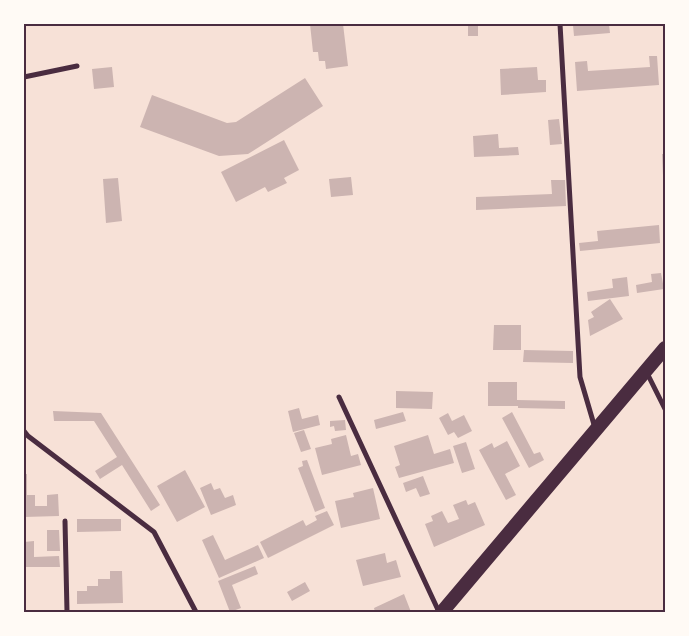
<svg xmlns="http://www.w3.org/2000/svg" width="689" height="636" font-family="'Source Sans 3',sans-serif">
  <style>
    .building { fill: #ccb4b1 }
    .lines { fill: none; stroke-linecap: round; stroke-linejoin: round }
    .minor { stroke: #4a2c40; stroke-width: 5 }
    .trunk { stroke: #4a2c40; stroke-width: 14 }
    .neatline { fill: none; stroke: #4a2c40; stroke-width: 2 }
  </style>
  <rect width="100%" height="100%" fill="#f7e1d7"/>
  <path class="building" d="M310 24H343L348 66 326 69 325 61H319L318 52H313Z
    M468 24H478V36H468Z
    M587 24H609L610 33 574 36 573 25Z
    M649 56H657L659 85 577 91 575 62 587 61 588 71 650 67Z
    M112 67 114 87 94 89 92 69Z
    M537 67 538 80H546V92L501 95 500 69Z
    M305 78 323 106 248 154 219 156 140 127 152 95 227 123 236 122Z
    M559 119 562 144 550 145 548 120Z
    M498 134 499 148 518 147 519 155 474 157 473 136Z
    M284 140 299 170 284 178 287 183 268 192 265 187 236 202 221 172Z
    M662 154H665V197H664Z
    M351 177 353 195 331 197 329 179Z
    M118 178 122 221 106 223 103 179Z
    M551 180H565L566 206 476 210V197L552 194Z
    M659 225 660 243 580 251 579 243 598 241 597 231Z
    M661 273 664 289 637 293 636 285 652 282 651 274Z
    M627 277 629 296 588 301 587 292 613 288 612 279Z
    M610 299 623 319 590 336 588 320 594 317 591 312Z
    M494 325H521V350H493Z
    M524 350 573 351V363L523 362Z
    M488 382H517V400L565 401V409L518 408V406H488Z
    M396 391 433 392 432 409 396 408Z
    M299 408 302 419 318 415 320 425 293 432 288 411Z
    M53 411 101 413 160 505 151 511 122 465 100 479 95 471 117 457 94 421H54Z
    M403 412 406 421 376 429 374 420Z
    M512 412 534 454 540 452 544 460 529 468 502 418Z
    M448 413 452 421 464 415 472 431 458 438 454 432 448 435 439 418Z
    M345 420 346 430 335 431 334 426 330 427V421Z
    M304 430 311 449 301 452 294 433Z
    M346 435 351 456 358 454 361 465 322 475 315 448 332 444 331 439Z
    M428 435 434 454 450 449 454 463 399 478 395 467 400 465 394 446Z
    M507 441 520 466 505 474 516 495 506 500 479 450 492 443 494 448Z
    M466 442 475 469 462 473 453 446Z
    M307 460 325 508 315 512 298 468 303 466 302 461Z
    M185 470 205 507 177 522 157 486Z
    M24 474H27V495H35V506H47V495L58 494 59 516 24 517Z
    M423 476 430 494 420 497 416 488 406 492 403 483Z
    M211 483 214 490 220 488 225 498 233 495 236 505 211 515 200 488Z
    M373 488 380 519 341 528 335 501 354 497 353 493Z
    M466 500 468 505 475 502 485 525 434 547 425 524 433 521 431 516 442 511 448 523 459 519 453 505Z
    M327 511 334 525 268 558 260 542 303 520 306 526 317 520 315 516Z
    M77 519H121V531L77 532Z
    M47 530H59L60 551H47Z
    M213 535 225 560 258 545 264 558 219 578 202 540Z
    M34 541V557L59 556 60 567H24V542Z
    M385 553 387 563 396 560 401 577 363 586 356 560Z
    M255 566 258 574 232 585 241 608 230 612 218 581Z
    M110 571H122L123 603 77 604V591H87V586H98V579H110Z
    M305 582 310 591 292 601 287 592Z
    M404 594 411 612H375L374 608Z"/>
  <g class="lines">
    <path class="minor" d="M560 24 580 377 595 428
      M24 77 77 66
      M646 371 665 409
      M339 397 439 612
      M24 431 28 436 154 532 196 612
      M65 521 67 612"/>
    <path class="trunk" d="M442 612 665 348"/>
  </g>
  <rect width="689" height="636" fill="none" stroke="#fffaf5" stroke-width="50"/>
  <rect x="25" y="25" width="639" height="586" class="neatline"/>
</svg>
